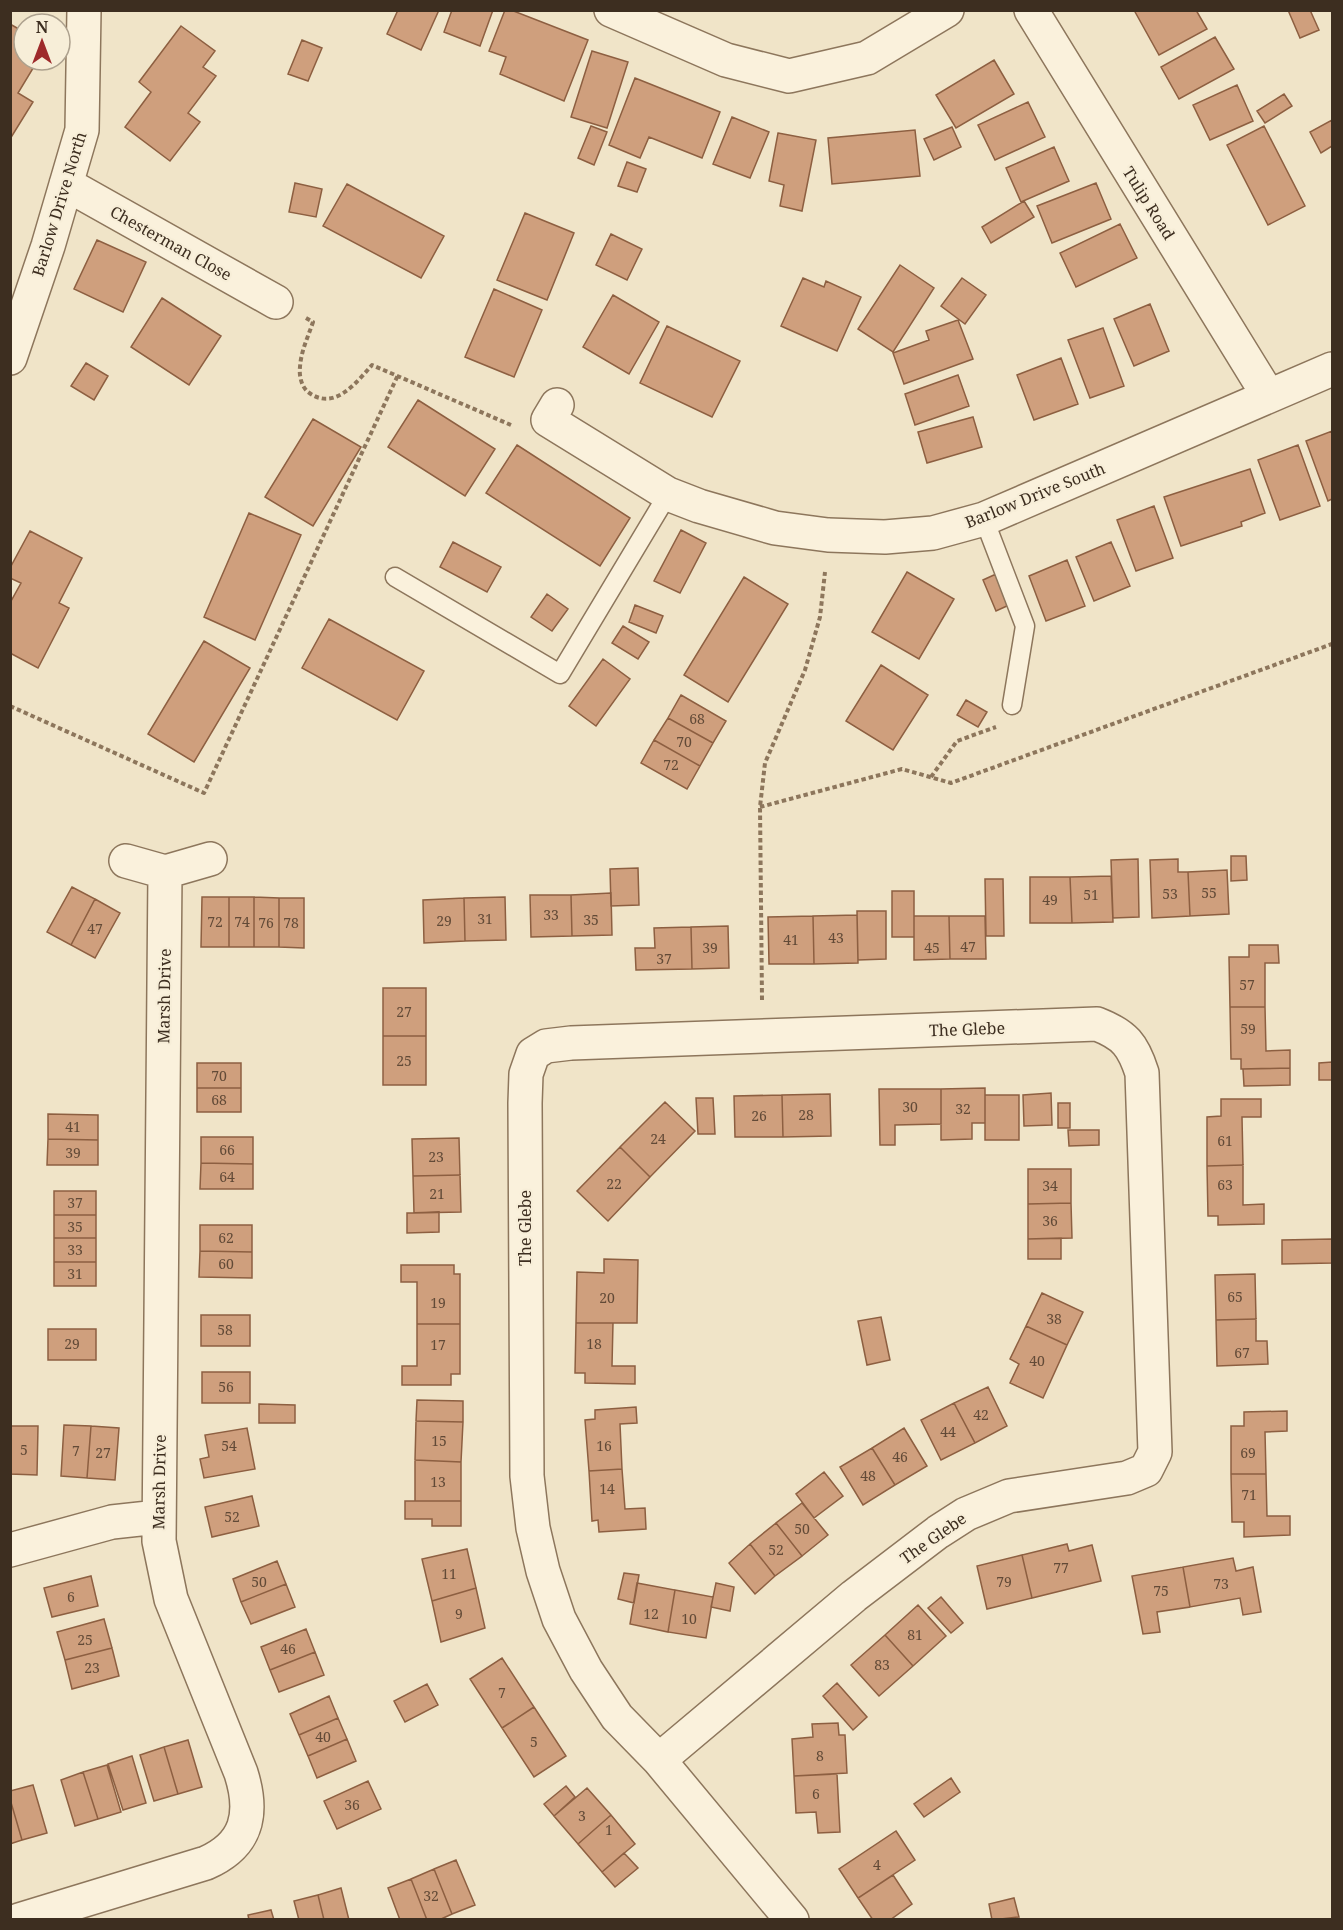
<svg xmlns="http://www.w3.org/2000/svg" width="1343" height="1930" font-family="'Noto Serif',serif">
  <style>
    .building { fill: #cf9f7d; stroke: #8d5f41; stroke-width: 1.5 }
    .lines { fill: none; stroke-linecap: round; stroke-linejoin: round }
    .service-casing { stroke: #8d765c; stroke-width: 21 }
    .minor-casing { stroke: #8d765c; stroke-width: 36 }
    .path { stroke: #8d765c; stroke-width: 4; stroke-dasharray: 4.5 3; stroke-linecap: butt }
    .service { stroke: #faf1dc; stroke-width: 18 }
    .minor { stroke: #faf1dc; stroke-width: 33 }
    .labels { text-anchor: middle; stroke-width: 4.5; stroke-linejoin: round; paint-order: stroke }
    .number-label { font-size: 14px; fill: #624a37 }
    .street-label { font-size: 16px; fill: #3d2e20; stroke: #f7eed8 }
  </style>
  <rect width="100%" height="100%" fill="#f0e4c8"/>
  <path class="building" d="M398 10H439L421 50 387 34Z
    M452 10H493L480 46 444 32Z
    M505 10H511L588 40 564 101 500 74 506 57 489 51Z
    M1134 10H1196L1207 29 1159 55Z
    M1288 10H1310L1319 30 1300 38Z
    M10 24 24 32V60H38L18 93 33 102 10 139Z
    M181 26 215 51 203 67 216 76 188 113 200 122 170 161 125 127 151 92 139 82Z
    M1215 37 1234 69 1179 99 1161 67Z
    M302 40 322 48 308 81 288 74Z
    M592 51 628 62 607 128 571 117Z
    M994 60 1014 94 956 128 936 95Z
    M635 78 720 112 702 158 649 137 640 158 609 145Z
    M1237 85 1253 121 1210 140 1193 105Z
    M1284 94 1292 106 1265 123 1257 111Z
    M1028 102 1045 137 995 160 978 125Z
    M732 117 769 132 750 178 713 164Z
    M1332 120V146L1321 153 1310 132Z
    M591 126 607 132 594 165 578 158Z
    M1264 126 1305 206 1268 225 1227 145Z
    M952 127 961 147 934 160 924 139Z
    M915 130 920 176 832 184 828 138Z
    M778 133 816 140 802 211 780 206 784 185 769 181Z
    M1054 147 1069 181 1021 202 1006 168Z
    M627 162 646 169 637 192 618 186Z
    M295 183 322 189 316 217 289 212Z
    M1096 183 1111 219 1052 243 1037 206Z
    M347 184 444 236 421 278 323 226Z
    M1024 201 1034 217 991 243 982 227Z
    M525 213 574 233 547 300 497 280Z
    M1120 224 1137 258 1076 287 1060 253Z
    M611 234 642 249 627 280 596 265Z
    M97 240 146 262 123 312 74 289Z
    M900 265 934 288 893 352 858 329Z
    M803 278 824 287 826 281 861 297 837 351 781 326Z
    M962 278 986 295 965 324 941 306Z
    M494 289 542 310 514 377 465 357Z
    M613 295 659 322 629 374 583 347Z
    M162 298 221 336 189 385 131 347Z
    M1150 304 1169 351 1134 366 1114 319Z
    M958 320 973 359 904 384 893 353 929 340 926 331Z
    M667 326 740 361 712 417 640 383Z
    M1103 328 1124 386 1090 398 1068 340Z
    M1061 358 1078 404 1034 420 1017 375Z
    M86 363 108 376 94 400 71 386Z
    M958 375 969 406 915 425 905 394Z
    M418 400 495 449 465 496 388 447Z
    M973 417 982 447 927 463 918 432Z
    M313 419 361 447 313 526 265 497Z
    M1332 431V499L1328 501 1306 441Z
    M517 445 630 518 600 566 486 493Z
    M1298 445 1320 506 1280 520 1258 460Z
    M1250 469 1265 513 1241 522 1242 526 1181 546 1164 497Z
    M1154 506 1173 558 1136 571 1117 520Z
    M249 513 301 535 255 640 204 617Z
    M681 530 706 543 680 593 654 581Z
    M30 531 82 558 59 603 69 608 38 668 10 653V603L21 583 10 578V568Z
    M453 542 501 567 487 592 440 567Z
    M1111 542 1130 586 1094 601 1076 557Z
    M1067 560 1085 606 1046 621 1029 576Z
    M907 572 954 599 919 659 872 632Z
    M996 574 1009 605 996 611 983 580Z
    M744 577 788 604 728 702 684 675Z
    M547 594 568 609 552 631 531 617Z
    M635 605 663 616 656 633 629 622Z
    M329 619 424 671 397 720 302 668Z
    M623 626 649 642 638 659 612 643Z
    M204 641 250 668 194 762 148 734Z
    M603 659 630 679 596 726 569 706Z
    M881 665 928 695 893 750 846 721Z
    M681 695 726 721 713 743 668 718Z
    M966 700 987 712 978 727 957 715Z
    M668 718 713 743 700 766 654 740Z
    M654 740 700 766 687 789 641 763Z
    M1231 856H1246L1247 880 1231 881Z
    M1138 859 1139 917 1113 918 1111 860Z
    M1178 859V872H1188L1190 916 1152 918 1150 860Z
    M638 868 639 905 611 906 610 869Z
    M1227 870 1229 914 1190 916 1188 872Z
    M1111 876 1113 922 1072 923 1070 877Z
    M1030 877H1070L1072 923H1030Z
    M985 879H1003L1004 936H986Z
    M72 887 95 899 71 945 47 932Z
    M892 891H914V937H892Z
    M611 893 612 935 572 936 571 895Z
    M530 895H571L572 936 531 937Z
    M202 897H229V947H201Z
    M229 897H254V947H229Z
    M254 897 279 898V947H254Z
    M505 897 506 940 465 941 464 898Z
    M279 898H304V948L279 947Z
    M464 898 465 941 424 943 423 900Z
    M95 899 120 913 95 958 71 945Z
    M857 911H886V959L858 960Z
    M857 915 858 963 814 964 813 916Z
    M813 916 814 964H769L768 917Z
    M914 916H949L950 959 914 960Z
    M949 916H985L986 959H950Z
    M728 926 729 968 692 969 691 927Z
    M691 927 692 969 636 970 635 948H655L654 928Z
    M1249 945H1278L1279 963H1265V1007H1230L1229 957H1249Z
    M383 988H426V1036H383Z
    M1230 1007H1265L1266 1051 1290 1050V1068L1241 1069V1059H1231Z
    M383 1036H426V1085H383Z
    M1332 1062V1080H1319V1063Z
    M197 1063H241V1088H197Z
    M1290 1068V1085L1244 1086 1243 1069Z
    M197 1088H241V1112H197Z
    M985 1088V1123H972V1139L941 1140V1089Z
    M879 1089H941V1124L895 1125V1145H880Z
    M1051 1093 1052 1125 1024 1126 1023 1095Z
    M830 1094 831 1136 783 1137 782 1095Z
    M782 1095 783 1137H735L734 1096Z
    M985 1095H1019V1140H985Z
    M696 1098H713L715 1134H698Z
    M1221 1099H1261V1117H1242L1243 1165 1207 1166V1117L1221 1116Z
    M665 1102 695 1131 650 1177 620 1147Z
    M1058 1103H1070V1128H1058Z
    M48 1114 98 1115V1140L48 1139Z
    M1068 1130H1099V1145L1069 1146Z
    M201 1137H253V1164L201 1163Z
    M459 1138 460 1175 413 1176 412 1139Z
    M48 1139 98 1140V1165H47Z
    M620 1147 650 1177 608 1221 577 1191Z
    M201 1163 253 1164V1189H200Z
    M1243 1165V1205L1264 1204V1224L1218 1225V1216H1208L1207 1166Z
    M1028 1169H1071V1203L1028 1204Z
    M460 1175 461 1212 414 1213 413 1176Z
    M54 1191H96V1215H54Z
    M1071 1203 1072 1238 1028 1239V1204Z
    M439 1212V1232L407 1233V1213Z
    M54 1215H96V1238H54Z
    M200 1225H252V1252L200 1251Z
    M54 1238H96V1262H54Z
    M1061 1238V1259H1028V1239Z
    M1332 1239V1263L1282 1264V1240Z
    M200 1251 252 1252V1278L199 1277Z
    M604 1259 638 1260 637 1323H576L577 1272 604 1273Z
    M54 1262H96V1286H54Z
    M401 1265H454V1274H460V1324H417V1282H401Z
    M1255 1274 1256 1319 1216 1320 1215 1275Z
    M1042 1293 1083 1312 1067 1345 1026 1326Z
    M201 1315H250V1346H201Z
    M881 1317 890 1360 867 1365 858 1321Z
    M1256 1319V1341H1267L1268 1364 1217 1366 1216 1320Z
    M576 1323H613L612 1366H635V1384L585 1383V1373H575Z
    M417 1324H460V1374H451V1385H402V1366H417Z
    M1026 1326 1067 1345 1043 1398 1010 1383 1019 1364 1010 1359Z
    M48 1329H96V1360H48Z
    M202 1372H250V1403H202Z
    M988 1387 1007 1426 975 1443 954 1403Z
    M417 1400 463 1401V1422L416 1421Z
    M954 1403 975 1443 941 1460 921 1420Z
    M259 1404 295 1405V1423H259Z
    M636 1407 637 1423 620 1424 622 1469 589 1471 585 1420 595 1419V1410Z
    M1287 1411V1431L1265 1432 1266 1474H1231V1426H1244V1412Z
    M416 1421 463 1422 461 1462 415 1460Z
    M64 1425 91 1426 87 1478 61 1476Z
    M10 1426H38L37 1475 10 1474Z
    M91 1426 119 1428 115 1480 87 1478Z
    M247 1428 255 1469 204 1478 200 1459 209 1457 205 1435Z
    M904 1428 927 1466 895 1485 872 1448Z
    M872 1448 895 1485 863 1505 840 1467Z
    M415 1460 461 1462V1501H415Z
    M622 1469 625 1509 645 1508 646 1529 599 1532 598 1520 592 1521 589 1471Z
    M824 1472 843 1496 814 1518 796 1494Z
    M1231 1474H1266L1267 1516H1290V1535L1244 1537V1522H1232Z
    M252 1496 259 1526 212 1537 205 1507Z
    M405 1501H461V1526H432V1519H405Z
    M802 1503 828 1535 802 1556 776 1523Z
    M776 1523 802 1556 775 1576 750 1544Z
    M750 1544 775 1576 755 1594 729 1563Z
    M1067 1544 1069 1551 1092 1545 1101 1581 1032 1598 1022 1555Z
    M467 1549 476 1588 432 1601 422 1559Z
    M1022 1555 1032 1598 987 1609 977 1566Z
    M1233 1558 1236 1571 1253 1567 1261 1612 1243 1615 1240 1598 1190 1607 1183 1567Z
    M277 1561 286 1584 241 1602 233 1579Z
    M1183 1567 1190 1607 1157 1612 1160 1632 1143 1634 1132 1576Z
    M624 1573 639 1575 634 1603 618 1599Z
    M91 1576 98 1606 52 1617 44 1588Z
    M637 1583 675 1590 668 1632 630 1624Z
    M716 1583 734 1587 730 1611 711 1607Z
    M286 1584 295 1607 251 1624 241 1602Z
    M476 1588 485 1628 441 1642 432 1601Z
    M675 1590 713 1597 706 1638 668 1632Z
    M941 1597 963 1623 951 1633 928 1608Z
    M918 1605 946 1636 913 1666 885 1635Z
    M104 1619 112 1648 65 1660 57 1632Z
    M306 1629 315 1652 270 1670 261 1647Z
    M885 1635 913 1666 879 1696 851 1665Z
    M112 1648 119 1676 72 1689 65 1660Z
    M315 1652 324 1675 279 1692 270 1670Z
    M502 1658 534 1707 502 1728 470 1679Z
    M837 1683 867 1717 853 1730 823 1696Z
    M427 1684 438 1705 405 1722 394 1701Z
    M329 1696 338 1718 299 1735 290 1714Z
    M534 1707 566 1756 534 1777 502 1728Z
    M338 1718 347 1739 308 1756 299 1735Z
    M838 1723 839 1735H845L847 1773 794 1776 792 1739 813 1737 812 1724Z
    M347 1739 356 1761 317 1778 308 1756Z
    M188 1740 202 1787 178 1794 164 1747Z
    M164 1747 178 1794 154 1801 140 1755Z
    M132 1756 146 1803 123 1810 108 1764Z
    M107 1765 121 1812 98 1819 83 1772Z
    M83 1772 98 1819 75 1826 61 1780Z
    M837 1774 840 1832 818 1833 816 1812 796 1813 794 1776Z
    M951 1778 960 1792 924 1817 914 1804Z
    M368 1781 381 1809 337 1829 324 1801Z
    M33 1785 47 1833 22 1840 10 1799V1791Z
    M566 1786 575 1797 554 1816 544 1804Z
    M587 1788 611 1815 578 1844 554 1816Z
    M10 1799 22 1840 10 1844Z
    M611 1815 635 1844 602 1872 578 1844Z
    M896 1831 915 1860 858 1898 839 1869Z
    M624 1853 638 1868 615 1887 602 1872Z
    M456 1860 475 1905 452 1914 434 1869Z
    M434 1869 452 1914 439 1920H427L411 1879Z
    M893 1875 912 1904 890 1920H873L858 1898Z
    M411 1879 427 1920H400L388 1888Z
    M341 1888 349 1920H324L318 1895Z
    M318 1895 324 1920H299L294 1901Z
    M1014 1898 1019 1917 992 1920 989 1904Z
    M271 1910 274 1920H249L248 1915Z"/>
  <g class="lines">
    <g class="service-casing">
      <path id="service" d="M984 519 1025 626 1012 705
        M395 577 560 674 668 494"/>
    </g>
    <g class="minor-casing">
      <path id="minor" d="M611 10 726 60 789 76 867 58 947 10
        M1031 10 1268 395
        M66 184 276 302
        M10 358 48 246 82 130 84 10
        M557 405 548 420 668 494 699 506 775 528 828 535 885 537 933 533 984 519 1332 369
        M126 861 165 872 210 859
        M10 1550 112 1522 158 1517
        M659 1760 854 1596 938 1532 966 1514 1009 1496 1127 1478 1146 1470 1155 1452 1142 1073C1133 1045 1125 1035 1097 1024L571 1043 546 1046 533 1054 526 1074 525 1103 527 1476 533 1528 543 1571 559 1619 586 1670 617 1717 659 1760 792 1920
        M19 1920 206 1863C247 1845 254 1814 241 1773L171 1599 159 1541 165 872"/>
    </g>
    <path class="path" d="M306 318 313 322C308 337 301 351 300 367 299 375 301 386 308 392 334 412 356 383 372 365L511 425
      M10 706 204 793 398 375
      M931 777 957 741 996 727
      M760 807 902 769 951 783 1332 644
      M762 1000 760 807 765 763 805 670 820 617 825 572"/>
    <use href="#service" class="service"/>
    <use href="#minor" class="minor"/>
  </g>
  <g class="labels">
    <g class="number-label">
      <text x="697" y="724">68</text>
      <text x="684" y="747">70</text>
      <text x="671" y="770">72</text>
      <text x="1209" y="898">55</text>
      <text x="1170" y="899">53</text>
      <text x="1091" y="900">51</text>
      <text x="1050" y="905">49</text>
      <text x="551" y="920">33</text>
      <text x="485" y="924">31</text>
      <text x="591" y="925">35</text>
      <text x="444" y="926">29</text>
      <text x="215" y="927">72</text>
      <text x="242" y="927">74</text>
      <text x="266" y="928">76</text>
      <text x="291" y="928">78</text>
      <text x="95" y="934">47</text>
      <text x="836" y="943">43</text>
      <text x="791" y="945">41</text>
      <text x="968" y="952">47</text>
      <text x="710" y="953">39</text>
      <text x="932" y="953">45</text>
      <text x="664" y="964">37</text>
      <text x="1247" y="990">57</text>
      <text x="404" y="1017">27</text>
      <text x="1248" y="1034">59</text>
      <text x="404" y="1066">25</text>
      <text x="219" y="1081">70</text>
      <text x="219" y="1105">68</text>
      <text x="910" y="1112">30</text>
      <text x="963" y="1114">32</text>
      <text x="806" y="1120">28</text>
      <text x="759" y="1121">26</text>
      <text x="73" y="1132">41</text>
      <text x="658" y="1144">24</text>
      <text x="1225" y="1146">61</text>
      <text x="227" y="1155">66</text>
      <text x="73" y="1158">39</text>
      <text x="436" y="1162">23</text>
      <text x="227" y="1182">64</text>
      <text x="614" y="1189">22</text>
      <text x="1225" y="1190">63</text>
      <text x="1050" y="1191">34</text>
      <text x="437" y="1199">21</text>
      <text x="75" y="1208">37</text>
      <text x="1050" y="1226">36</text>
      <text x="75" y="1232">35</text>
      <text x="226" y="1243">62</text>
      <text x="75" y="1255">33</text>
      <text x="226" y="1269">60</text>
      <text x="75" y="1279">31</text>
      <text x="1235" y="1302">65</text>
      <text x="607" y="1303">20</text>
      <text x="438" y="1308">19</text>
      <text x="1054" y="1324">38</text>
      <text x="225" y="1335">58</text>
      <text x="72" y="1349">29</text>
      <text x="594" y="1349">18</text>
      <text x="438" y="1350">17</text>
      <text x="1242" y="1358">67</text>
      <text x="1037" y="1366">40</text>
      <text x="226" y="1392">56</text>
      <text x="981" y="1420">42</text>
      <text x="948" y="1437">44</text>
      <text x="439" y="1446">15</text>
      <text x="229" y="1451">54</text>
      <text x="604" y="1451">16</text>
      <text x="24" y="1455">5</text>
      <text x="76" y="1456">7</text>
      <text x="103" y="1458">27</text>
      <text x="1248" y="1458">69</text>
      <text x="900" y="1462">46</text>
      <text x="868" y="1481">48</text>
      <text x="438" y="1487">13</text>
      <text x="607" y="1494">14</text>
      <text x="1249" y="1500">71</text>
      <text x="232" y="1522">52</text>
      <text x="802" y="1534">50</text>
      <text x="776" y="1555">52</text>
      <text x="1061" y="1573">77</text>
      <text x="449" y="1579">11</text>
      <text x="259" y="1587">50</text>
      <text x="1004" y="1587">79</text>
      <text x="1221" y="1589">73</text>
      <text x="1161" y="1596">75</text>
      <text x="71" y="1602">6</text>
      <text x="459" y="1619">9</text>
      <text x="651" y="1619">12</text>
      <text x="689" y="1624">10</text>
      <text x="915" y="1640">81</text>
      <text x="85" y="1645">25</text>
      <text x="288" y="1654">46</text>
      <text x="882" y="1670">83</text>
      <text x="92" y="1673">23</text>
      <text x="502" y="1698">7</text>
      <text x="323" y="1742">40</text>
      <text x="534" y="1747">5</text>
      <text x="820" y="1761">8</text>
      <text x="816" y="1799">6</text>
      <text x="352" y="1810">36</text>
      <text x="582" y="1821">3</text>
      <text x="609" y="1835">1</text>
      <text x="877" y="1870">4</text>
      <text x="431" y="1901">32</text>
    </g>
    <g class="street-label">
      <text transform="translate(1149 203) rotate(58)" y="6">Tulip Road</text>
      <text transform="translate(59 204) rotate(-73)" y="6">Barlow Drive North</text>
      <text transform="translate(171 243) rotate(29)" y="6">Chesterman Close</text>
      <text transform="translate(1035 495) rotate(-22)" y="6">Barlow Drive South</text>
      <text transform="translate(164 996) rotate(-89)" y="6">Marsh Drive</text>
      <text transform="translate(967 1029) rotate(-2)" y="6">The Glebe</text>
      <text transform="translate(525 1228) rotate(-90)" y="6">The Glebe</text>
      <text transform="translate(159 1482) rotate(-89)" y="6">Marsh Drive</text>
      <text transform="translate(933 1538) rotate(-35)" y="6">The Glebe</text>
    </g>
  </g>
  <rect width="1343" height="1930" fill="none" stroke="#3d2e20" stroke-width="24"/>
  <g transform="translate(42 42)"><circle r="28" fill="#f7eed8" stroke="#ada18e" stroke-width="1.5"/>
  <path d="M0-4.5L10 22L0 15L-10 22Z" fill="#9e2a2b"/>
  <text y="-9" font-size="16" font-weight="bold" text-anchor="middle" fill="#3d2e20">N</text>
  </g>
</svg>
